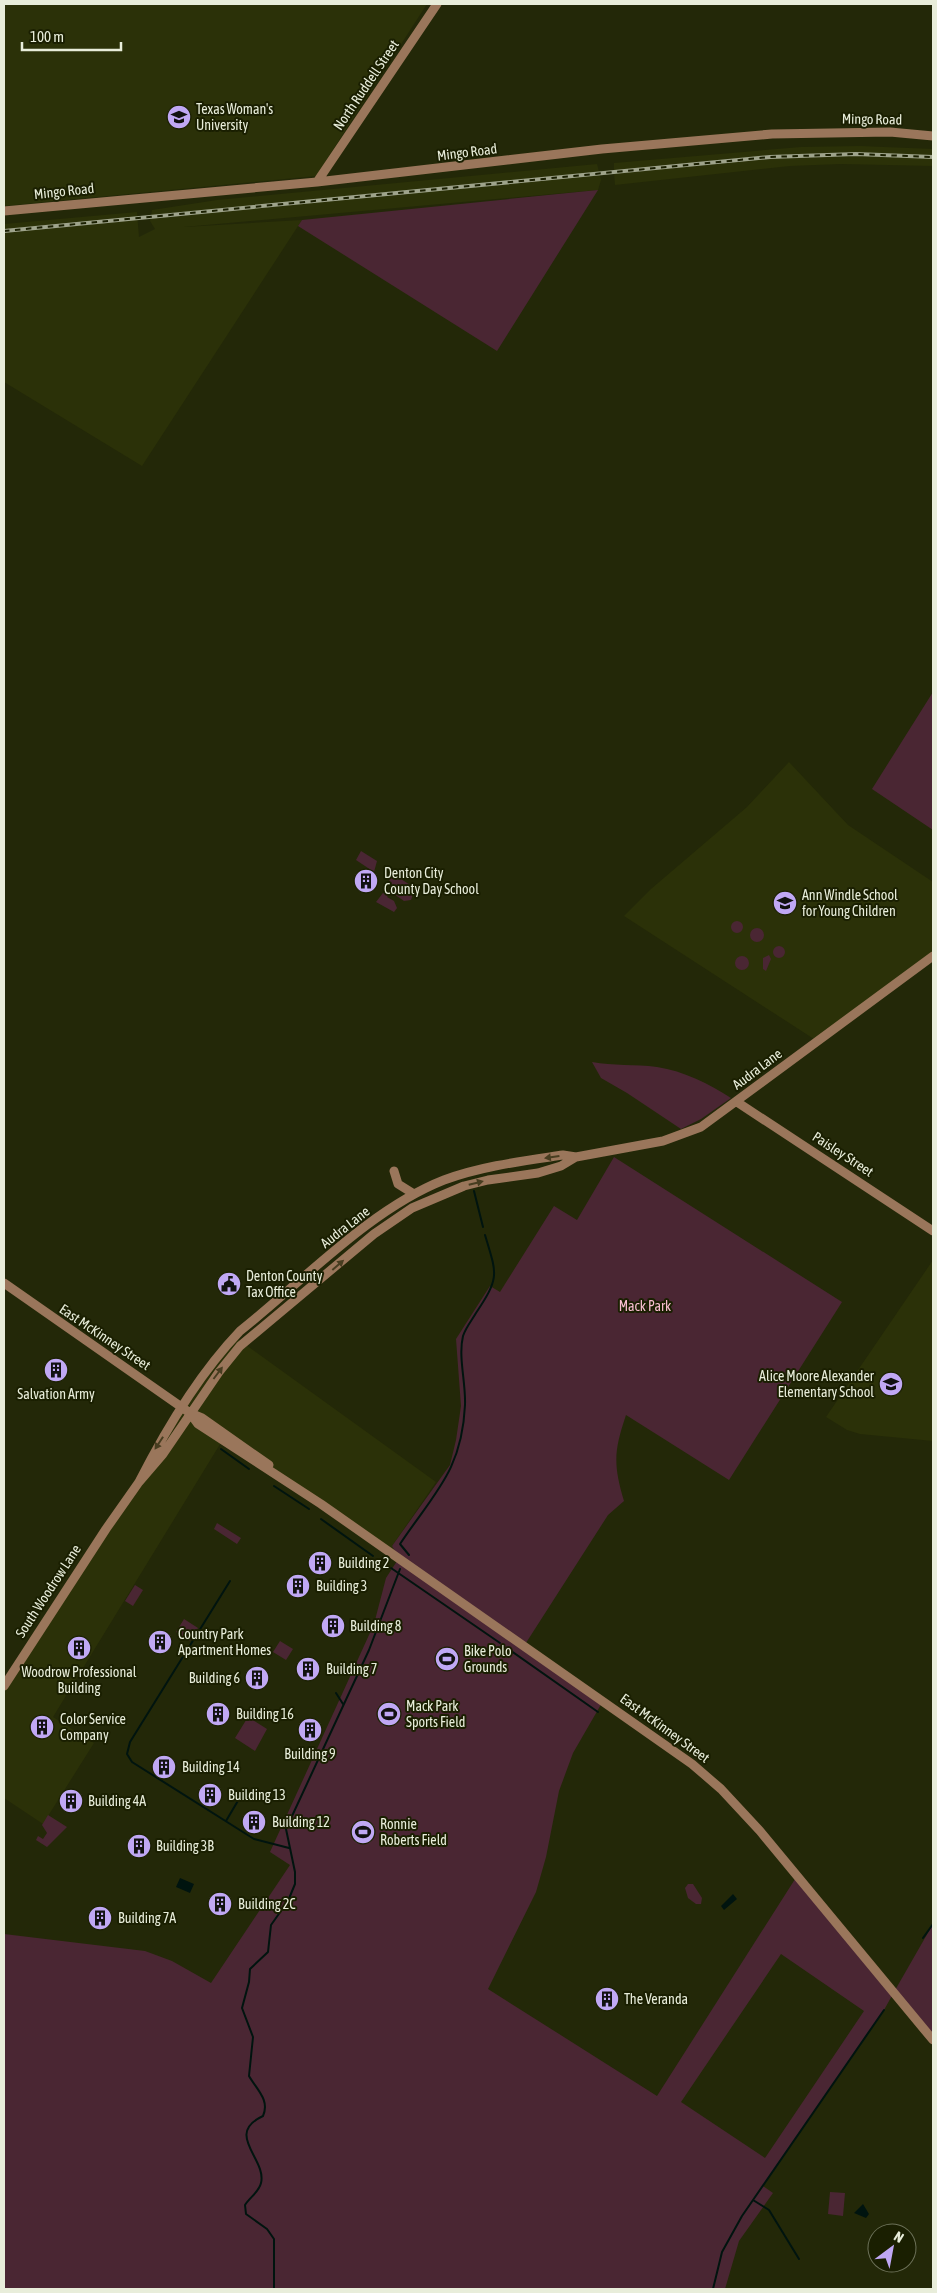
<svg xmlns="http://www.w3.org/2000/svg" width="937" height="2293" font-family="'Asap Condensed',sans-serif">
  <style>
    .built { fill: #2b3108 }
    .green { fill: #4a2633; fill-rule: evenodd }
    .water { fill: #00140f }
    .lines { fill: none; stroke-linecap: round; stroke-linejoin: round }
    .stream { stroke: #00140f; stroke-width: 2 }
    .secondary { stroke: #9a765b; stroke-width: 9 }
    .rail-casing { stroke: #9ea38b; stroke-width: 4 }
    .rail { stroke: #1a1f01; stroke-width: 2; stroke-dasharray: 5.5; stroke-linecap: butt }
    .oneway { fill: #473d20 }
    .labels { text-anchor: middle; stroke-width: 4; stroke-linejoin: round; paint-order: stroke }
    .street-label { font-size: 14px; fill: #e8edda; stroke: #1a1f01 }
    .poi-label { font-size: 14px; fill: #e8edda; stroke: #1a1f01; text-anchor: start }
    .park-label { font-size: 14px; fill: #f9bed1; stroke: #1a1f01 }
  </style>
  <rect width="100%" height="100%" fill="#232808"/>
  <path class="built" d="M4 4H427L316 176 4 206Z
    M860 146 933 149V166L841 164 790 166 615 185 614 173V163L801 147Z
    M597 164 601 180 598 190 184 227 302 220 142 466 4 382V224L137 212 139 237 155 229 150 221 152 210 217 200Z
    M789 762 848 825 933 882V956L817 1041 624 916 651 889 747 807Z
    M933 1260V1441L860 1434 847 1430 826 1417Z
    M235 1337 436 1482 392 1546 399 1558 222 1441 53 1717 94 1743 43 1824 4 1798V1686L154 1450Z"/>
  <path class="green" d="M598 190 497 351 298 226 302 220Z
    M933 692V830L872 789Z
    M361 851 377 861 374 872 356 860Z
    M393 874 415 888 411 900 404 901 394 894 398 889 390 883 389 879Z
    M386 889 390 892 387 897 394 901 397 908 394 912 376 902Z
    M731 927a6 6 0 1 1 12 0a6 6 0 1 1-12 0Z
    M750 935a7 7 0 1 1 14 0a7 7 0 1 1-14 0Z
    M773 952a6 6 0 1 1 12 0a6 6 0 1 1-12 0Z
    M769 955 771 959 766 971 763 969V958Z
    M735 963a7 7 0 1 1 14 0a7 7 0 1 1-14 0Z
    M592 1062C613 1066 635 1064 657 1067 684 1071 709 1084 731 1098L701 1119 681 1129 627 1093 601 1078Z
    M614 1157 842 1302 729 1480 626 1415C614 1451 613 1464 624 1501L608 1515 524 1646 603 1701 573 1753 559 1791 546 1857 536 1892 488 1989 657 2096 797 1876 894 1992 933 1924V2040L894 1992 884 2010 763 2186 773 2193 739 2241 725 2289H4V1934L145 1951 172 1961 211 1983 290 1865 270 1852 374 1624 386 1578 399 1558 392 1546 450 1465 456 1440 461 1406 456 1339 490 1286 500 1292 554 1206 577 1220ZM781 1954 864 2011 765 2158 681 2102Z
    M217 1523 241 1538 237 1544 214 1529Z
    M135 1585 143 1590 133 1606 125 1601Z
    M184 1619 198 1628 190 1641 176 1632Z
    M280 1641 293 1649 286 1660 273 1652Z
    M248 1717 267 1729 255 1751 235 1738Z
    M48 1815 67 1827 47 1847 36 1840 38 1836 43 1839 47 1833 42 1825Z
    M688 1884H693L702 1898 701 1904H696L688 1898 685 1888Z
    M830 2192 845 2193 843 2216 828 2214Z"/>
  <path class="water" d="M180 1878 194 1884 190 1893 176 1887Z
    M733 1894 737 1899 724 1910 721 1906Z
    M863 2204 869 2214 866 2218 854 2213Z"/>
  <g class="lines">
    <path class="stream" d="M474 1191 483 1227
      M221 1449 249 1469
      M274 1486 309 1509
      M321 1519 373 1556
      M409 1555 400 1544C434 1493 462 1471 465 1405 466 1383 458 1357 463 1336 466 1327 472 1320 476 1313 500 1277 497 1275 485 1235
      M391 1568 500 1643
      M230 1581 130 1742 127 1754 132 1762 254 1839 289 1848
      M507 1648 598 1712
      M336 1693 343 1704
      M226 1821 239 1799
      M923 1938 933 1924
      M753 2200 769 2210 799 2259
      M274 2289V2239L267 2229 246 2214 245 2205C250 2197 259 2192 261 2183 267 2159 224 2134 263 2116 270 2100 257 2090 249 2076L253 2037 242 2008 249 1982 250 1969 268 1952 271 1925 288 1901 295 1884V1872L286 1829 369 1650 400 1569
      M713 2289 722 2252 742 2216 884 2010"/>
    <path class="secondary" d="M317 182 437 4
      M4 211 317 182 602 149 772 134 890 132 933 136
      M737 1102 933 1231
      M394 1171 398 1184 414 1194
      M4 1283 190 1413 202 1418 269 1465
      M190 1413 198 1424 321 1504 692 1764 721 1789 760 1831 933 2040
      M139 1482C166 1429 198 1375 240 1331 302 1282 370 1209 444 1180 482 1166 523 1161 563 1155L576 1157 663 1141 701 1127 933 956
      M4 1686 106 1529 139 1482 163 1454 219 1372 240 1346 374 1234 412 1208 464 1186 488 1180 538 1173 561 1166 576 1157"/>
    <g class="rail-casing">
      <path id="rail" d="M4 231 770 157 856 154 933 157"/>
    </g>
    <use href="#rail" class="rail"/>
  </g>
  <defs><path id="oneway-solid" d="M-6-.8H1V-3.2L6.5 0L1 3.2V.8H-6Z" transform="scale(1.25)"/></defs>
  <g class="oneway">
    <use href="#oneway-solid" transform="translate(552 1157) rotate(172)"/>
    <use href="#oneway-solid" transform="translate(476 1183) rotate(-14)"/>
    <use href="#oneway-solid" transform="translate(338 1265) rotate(-41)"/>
    <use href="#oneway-solid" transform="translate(218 1373) rotate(-53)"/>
    <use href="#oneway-solid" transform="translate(159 1443) rotate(123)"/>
  </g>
  <defs>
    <g id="university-disc" transform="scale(1.25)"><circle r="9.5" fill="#c0a8f4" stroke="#1a1f01"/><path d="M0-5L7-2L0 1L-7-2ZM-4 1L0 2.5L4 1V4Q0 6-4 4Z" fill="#111"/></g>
    <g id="building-disc" transform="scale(1.25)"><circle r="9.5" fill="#c0a8f4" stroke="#1a1f01"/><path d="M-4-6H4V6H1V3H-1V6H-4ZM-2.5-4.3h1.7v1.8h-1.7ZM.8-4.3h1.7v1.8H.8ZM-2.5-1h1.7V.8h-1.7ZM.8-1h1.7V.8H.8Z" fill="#111"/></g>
    <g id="school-disc" transform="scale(1.25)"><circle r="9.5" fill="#c0a8f4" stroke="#1a1f01"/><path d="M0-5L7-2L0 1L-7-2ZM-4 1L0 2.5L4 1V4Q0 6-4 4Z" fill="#111"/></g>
    <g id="civic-disc" transform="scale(1.25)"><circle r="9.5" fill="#c0a8f4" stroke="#1a1f01"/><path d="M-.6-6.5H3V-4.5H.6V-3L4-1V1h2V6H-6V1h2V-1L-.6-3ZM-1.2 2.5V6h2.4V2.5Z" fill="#111"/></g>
    <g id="stadium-disc" transform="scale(1.25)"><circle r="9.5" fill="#c0a8f4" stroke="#1a1f01"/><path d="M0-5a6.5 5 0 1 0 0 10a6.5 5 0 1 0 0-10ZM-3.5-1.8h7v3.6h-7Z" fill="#111"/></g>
  </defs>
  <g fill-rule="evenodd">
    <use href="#university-disc" x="179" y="117"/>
    <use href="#building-disc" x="366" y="881"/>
    <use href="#school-disc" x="785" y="903"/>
    <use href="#civic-disc" x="229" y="1284"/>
    <use href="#building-disc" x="56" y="1370"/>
    <use href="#school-disc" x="891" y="1384"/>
    <use href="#building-disc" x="320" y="1563"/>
    <use href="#building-disc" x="298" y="1586"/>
    <use href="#building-disc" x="333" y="1626"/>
    <use href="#building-disc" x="160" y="1642"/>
    <use href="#building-disc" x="79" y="1648"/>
    <use href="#stadium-disc" x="447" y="1659"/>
    <use href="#building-disc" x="308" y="1669"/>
    <use href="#building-disc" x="257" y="1678"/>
    <use href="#building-disc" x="218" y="1714"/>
    <use href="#stadium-disc" x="389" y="1714"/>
    <use href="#building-disc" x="42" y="1727"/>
    <use href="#building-disc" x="310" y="1730"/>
    <use href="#building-disc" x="164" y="1767"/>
    <use href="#building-disc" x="210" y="1795"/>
    <use href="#building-disc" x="71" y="1801"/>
    <use href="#building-disc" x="254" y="1822"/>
    <use href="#stadium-disc" x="363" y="1832"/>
    <use href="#building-disc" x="139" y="1846"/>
    <use href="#building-disc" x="220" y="1904"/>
    <use href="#building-disc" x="100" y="1918"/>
    <use href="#building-disc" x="607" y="1999"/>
  </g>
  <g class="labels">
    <g class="street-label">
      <text transform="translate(366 85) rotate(-56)" y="5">North Ruddell Street</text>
      <text transform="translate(872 119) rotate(1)" y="5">Mingo Road</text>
      <text transform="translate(467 152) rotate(-7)" y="5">Mingo Road</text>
      <text transform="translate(64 191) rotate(-6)" y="5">Mingo Road</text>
      <text transform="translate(757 1069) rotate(-37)" y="5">Audra Lane</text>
      <text transform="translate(843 1154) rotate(33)" y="5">Paisley Street</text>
      <text transform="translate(345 1227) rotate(-38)" y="5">Audra Lane</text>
      <text transform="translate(105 1337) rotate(34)" y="5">East McKinney Street</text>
      <text transform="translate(48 1591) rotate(-57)" y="5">South Woodrow Lane</text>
      <text transform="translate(665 1728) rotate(36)" y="5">East McKinney Street</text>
    </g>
    <g class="poi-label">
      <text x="196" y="114">Texas Woman's<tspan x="196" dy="16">University</tspan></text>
      <text x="384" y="878">Denton City<tspan x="384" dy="16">County Day School</tspan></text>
      <text x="802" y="900">Ann Windle School<tspan x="802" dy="16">for Young Children</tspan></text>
      <text x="246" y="1281">Denton County<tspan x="246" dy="16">Tax Office</tspan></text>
      <text x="874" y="1381" text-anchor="end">Alice Moore Alexander<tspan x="874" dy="16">Elementary School</tspan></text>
      <text x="56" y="1399" text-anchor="middle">Salvation Army</text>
      <text x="338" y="1568">Building 2</text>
      <text x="316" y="1591">Building 3</text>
      <text x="350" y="1631">Building 8</text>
      <text x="178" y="1639">Country Park<tspan x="178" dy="16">Apartment Homes</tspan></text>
      <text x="464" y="1656">Bike Polo<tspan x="464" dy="16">Grounds</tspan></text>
      <text x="326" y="1674">Building 7</text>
      <text x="79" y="1677" text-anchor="middle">Woodrow Professional<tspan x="79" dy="16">Building</tspan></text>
      <text x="240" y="1683" text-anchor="end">Building 6</text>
      <text x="406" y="1711">Mack Park<tspan x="406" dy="16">Sports Field</tspan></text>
      <text x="236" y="1719">Building 16</text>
      <text x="60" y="1724">Color Service<tspan x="60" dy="16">Company</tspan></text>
      <text x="310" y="1759" text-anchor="middle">Building 9</text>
      <text x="182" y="1772">Building 14</text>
      <text x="228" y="1800">Building 13</text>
      <text x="88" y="1806">Building 4A</text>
      <text x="272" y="1827">Building 12</text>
      <text x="380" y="1829">Ronnie<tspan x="380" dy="16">Roberts Field</tspan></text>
      <text x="156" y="1851">Building 3B</text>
      <text x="238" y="1909">Building 2C</text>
      <text x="118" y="1923">Building 7A</text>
      <text x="624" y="2004">The Veranda</text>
    </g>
    <g class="park-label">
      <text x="645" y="1311">Mack Park</text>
    </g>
  </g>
  <rect width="937" height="2293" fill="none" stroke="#e8edda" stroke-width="10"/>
  <g transform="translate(892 2248) rotate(32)"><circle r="24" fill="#1a1f01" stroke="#6c7158"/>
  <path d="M0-4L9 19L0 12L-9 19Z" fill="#c0a8f4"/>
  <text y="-8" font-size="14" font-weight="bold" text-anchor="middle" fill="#e8edda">N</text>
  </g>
  <path d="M22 42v8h99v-8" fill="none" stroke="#e8edda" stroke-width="2.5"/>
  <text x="30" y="42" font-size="15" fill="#e8edda" stroke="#1a1f01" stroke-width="4" paint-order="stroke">100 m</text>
</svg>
